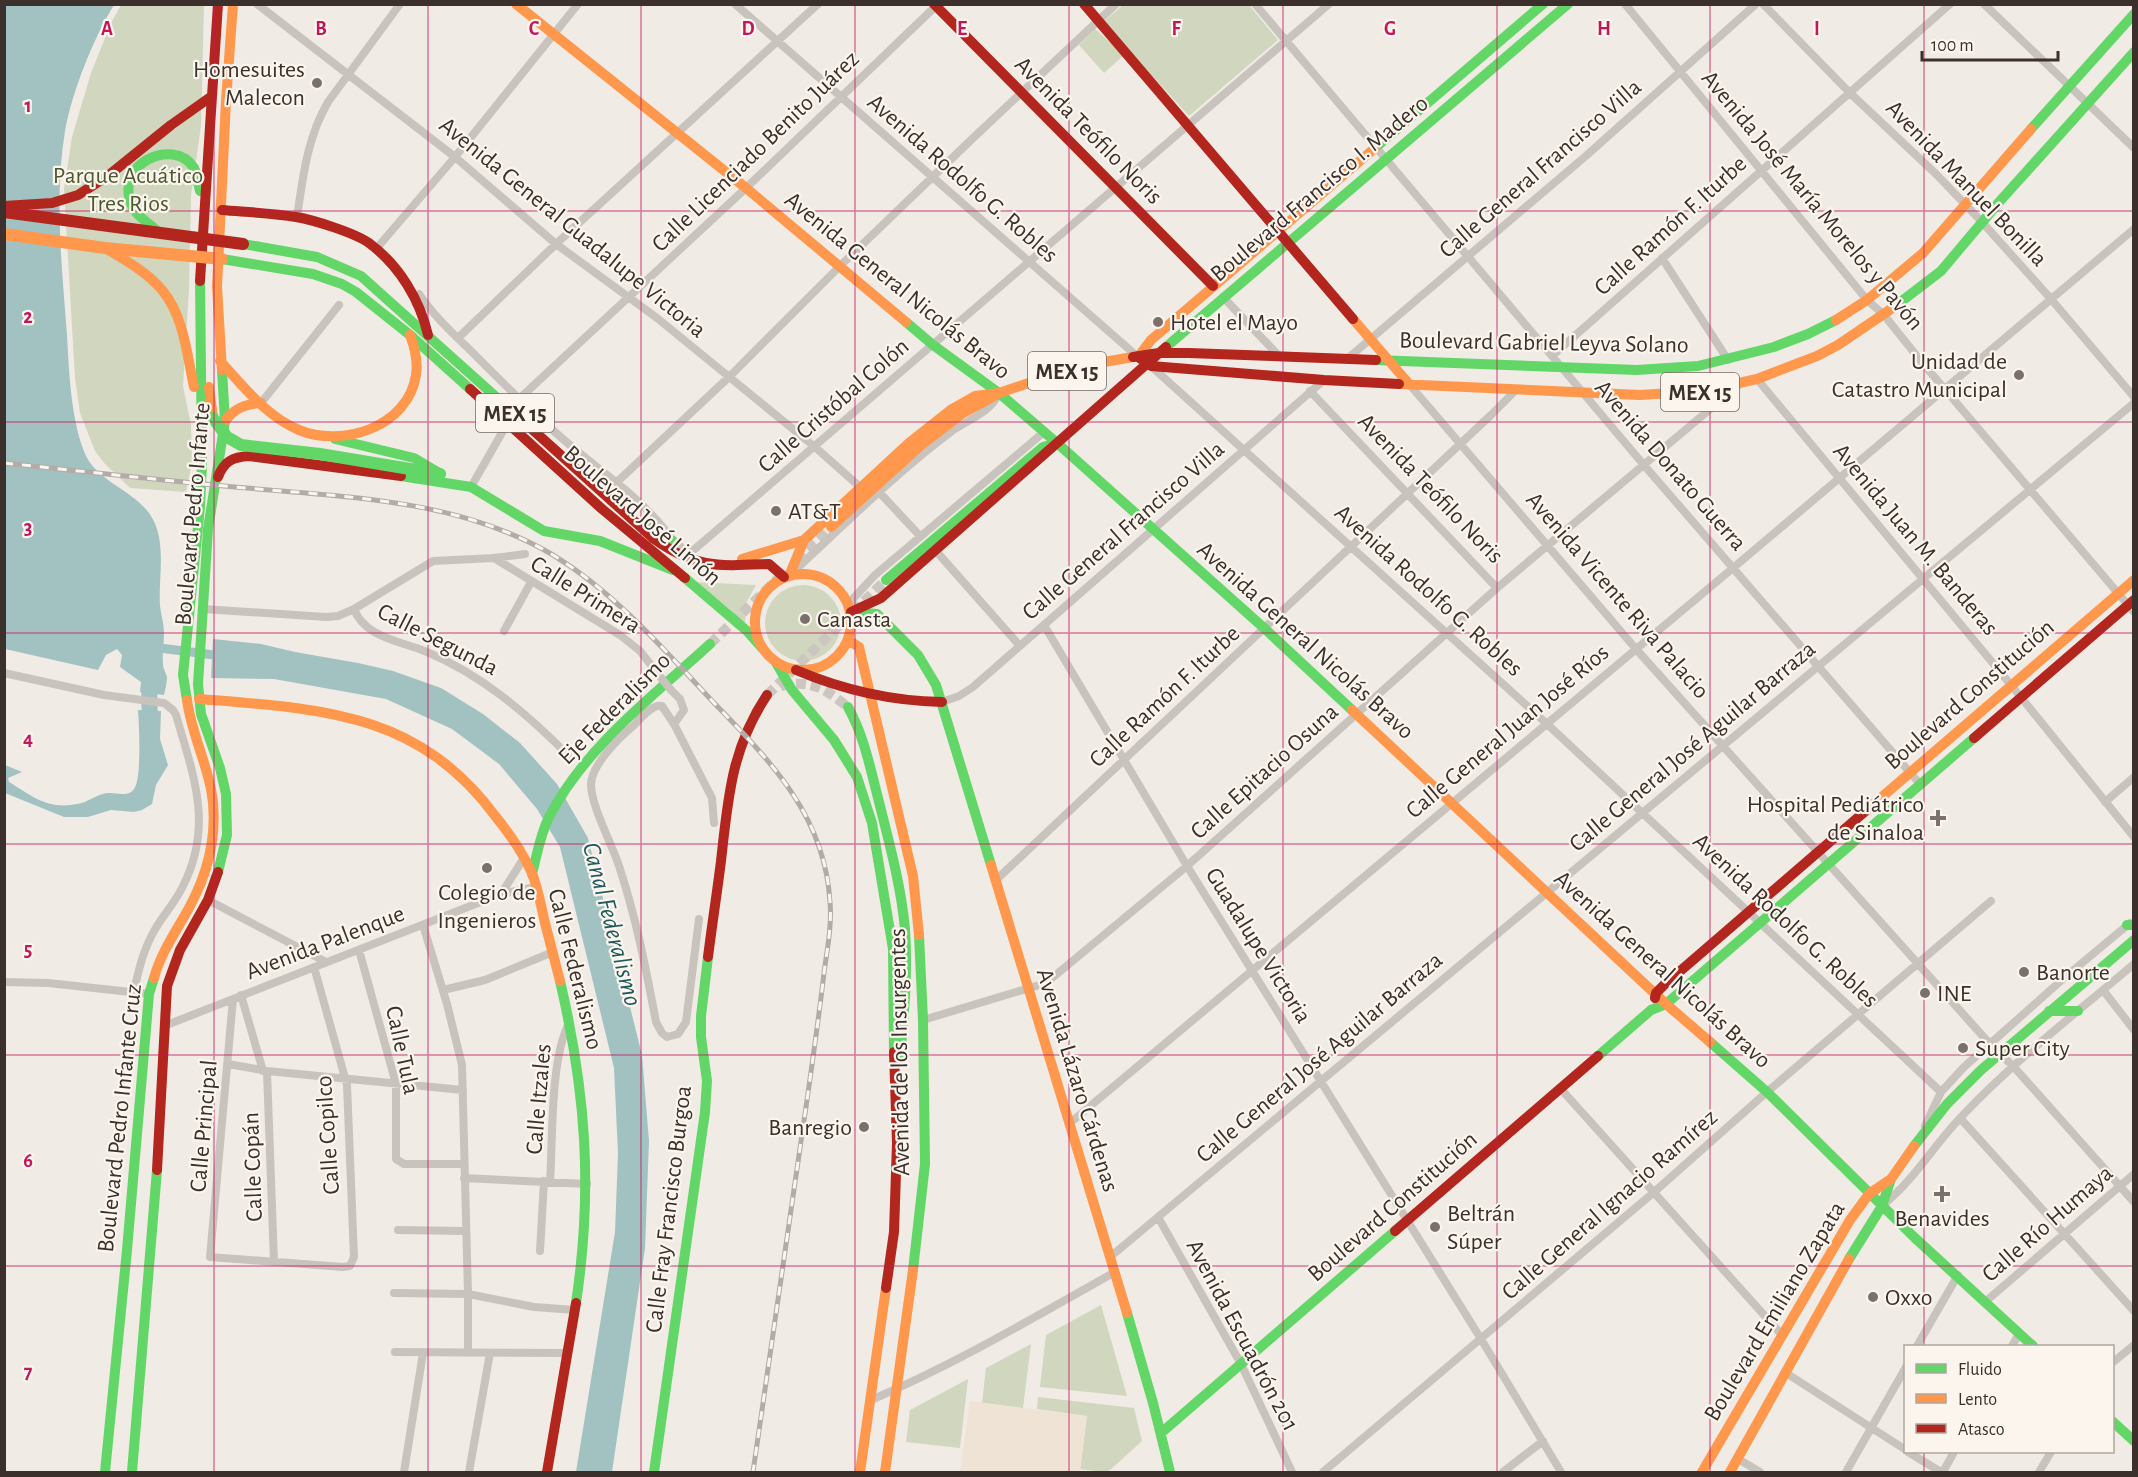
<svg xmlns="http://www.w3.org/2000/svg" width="2138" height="1477" font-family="'Alegreya Sans',sans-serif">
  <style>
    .green { fill: #d1d6bf }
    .plaza { fill: #eee3d5 }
    .water { fill: #a1c2c1 }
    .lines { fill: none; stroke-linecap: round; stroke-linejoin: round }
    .canal { stroke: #a1c2c1; stroke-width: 9 }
    .river { stroke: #a1c2c1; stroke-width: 16 }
    .secondary-tunnel { stroke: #ccc6c0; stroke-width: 10; stroke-dasharray: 10 5; stroke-linecap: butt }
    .street { stroke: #c9c3be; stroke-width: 8 }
    .fast { stroke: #63d668; stroke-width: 10 }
    .slow { stroke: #ff974d; stroke-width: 10 }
    .jam { stroke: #b3261e; stroke-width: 10 }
    .rail-casing { stroke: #b1aca8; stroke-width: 5 }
    .rail { stroke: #fbf5ee; stroke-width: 3; stroke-dasharray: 9; stroke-linecap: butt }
    .street-bridge { stroke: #c9c3be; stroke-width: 8 }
    .fast-bridge { stroke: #63d668; stroke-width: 12 }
    .slow-bridge { stroke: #ff974d; stroke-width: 12 }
    .jam-bridge { stroke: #b3261e; stroke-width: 12 }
    .grid { fill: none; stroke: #c2185b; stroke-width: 1.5; stroke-opacity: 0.55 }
    .poi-dot { fill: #7a716c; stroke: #fbf5ee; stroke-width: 2 }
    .labels { text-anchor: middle; stroke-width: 4.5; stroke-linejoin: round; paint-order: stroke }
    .shield { fill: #fbf5ee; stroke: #756b66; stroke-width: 1.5 }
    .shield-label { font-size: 22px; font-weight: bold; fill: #3b302b }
    .poi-label { font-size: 24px; fill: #3b302b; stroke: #fbf5ee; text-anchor: start }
    .street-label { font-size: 24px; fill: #3b302b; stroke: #fbf5ee }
    .park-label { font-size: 24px; fill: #4a5a2e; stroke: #fbf5ee }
    .water-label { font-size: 26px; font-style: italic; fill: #1f5a5e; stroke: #fbf5ee }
    .grid-label { font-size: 20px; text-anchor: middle; font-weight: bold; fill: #c2185b; stroke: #fbf5ee; stroke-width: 4.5; stroke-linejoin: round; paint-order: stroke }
  </style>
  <rect width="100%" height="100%" fill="#f0ebe5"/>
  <path class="green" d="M121 5H204L201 126 191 195 189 289 183 386 191 425 192 462 186 492 130 488 105 464 95 451 80 413 75 378 64 189 72 137 91 73 111 23Z
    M1123 5H1249L1278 40 1189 116 1103 22Z
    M1095 29 1124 55 1104 73 1079 45Z
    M692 582 756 585 746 603 745 625Z
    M765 623a38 38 0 1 1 76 0a38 38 0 1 1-76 0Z
    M1101 1305 1127 1396 1040 1387 1046 1335Z
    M1031 1344 1023 1408 982 1403 986 1368Z
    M968 1379 960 1448 906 1442 910 1410Z
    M1038 1397 1134 1408 1142 1441 1110 1470 1104 1472 1080 1469 1087 1416 1037 1409Z"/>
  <path class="plaza" d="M970 1401 1087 1416 1080 1472H960Z"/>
  <path class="water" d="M5 5H114C93 39 72 92 65 131 54 198 62 268 67 335 69 371 71 423 86 456 98 481 132 490 149 513 168 539 158 576 160 606 161 615 164 624 164 633 164 643 162 654 163 664 163 669 166 673 167 677 167 683 165 690 164 695L140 692 141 682 120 667 122 655 117 649 106 655 98 670 5 649Z
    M213 639 261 644 295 652 358 663 393 671 441 688 483 714 520 743 557 784 588 838 642 1055 649 1141 645 1248 612 1472H576L615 1232 618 1154 614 1068 560 847 537 809 499 764 452 729 386 699 274 679 211 678Z
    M138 710 161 711 160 739 168 765 156 785 152 804 142 810 134 812 111 810 88 817H64L5 793V765L22 772 8 778 9 782C35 798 49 811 82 803 91 800 98 794 108 793 117 792 128 798 134 789 142 779 139 724 138 710Z"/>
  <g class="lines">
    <path class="canal" d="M152 647 222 656"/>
    <path class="river" d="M149 672 150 733"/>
    <path class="secondary-tunnel" d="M797 560 831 527
      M710 644 786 571
      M781 686C812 679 825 689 848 707
      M767 695 886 580"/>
    <path class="street" d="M257 4 455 157 556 244 657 318 815 447 860 487
      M735 4 1138 357
      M1255 4 1643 464 1920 784
      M1625 4 1867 300 1884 315 1920 360 2134 612
      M1763 4 1849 92 1937 175 1982 222 2051 299 2134 397
      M1984 4 2134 148
      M297 217C303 177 307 138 328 102L400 4
      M376 249 455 157 578 4
      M1662 258 1728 360
      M419 294C435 318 458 338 478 358 513 393 549 429 588 460 616 482 643 502 665 530
      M1223 297 1279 356
      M458 338 556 244 818 4
      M1552 356 1950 4
      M1347 359 1587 155 1756 4
      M1152 367 1546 723 1941 1092
      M1757 379 2011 685 2134 837
      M1409 384 1636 649 1989 1043 2013 1066 2134 1202
      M1310 391 1497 588
      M519 399 746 188 938 4
      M261 403 339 305
      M617 482 729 377 840 266 972 139 1116 4
      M471 487 507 424
      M880 493 920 536
      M673 540 689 554 1329 4
      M936 551 1020 646
      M494 558 620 635 640 651 662 679
      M793 572C844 525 897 472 952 431 968 420 990 412 998 395
      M849 603 875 575 1044 432
      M203 609 326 617 338 616 354 609 433 561 494 558 525 554
      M354 609C365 638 401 641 427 652 482 675 526 713 568 755
      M1044 625 1187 866 1481 1339 1561 1472
      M504 631 531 582
      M4 673 104 695 164 703 173 710 176 715C194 777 214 827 182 888 175 902 165 913 157 926 144 947 139 968 134 991
      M671 690 680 699 684 710 674 724 712 798 714 823
      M942 702 959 696 973 687 1324 380
      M674 724 662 706C651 704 641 719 633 726 619 738 592 764 591 784 591 806 612 844 619 866 636 917 646 969 656 1022L662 1033 667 1037 678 1034 686 1022 699 919
      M2105 802 2134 777
      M996 880 1491 415 1515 391
      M501 894 524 858
      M208 900 326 962
      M423 925 447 1004 462 1065 468 1294V1353
      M359 950 396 1084V1159L404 1164H463
      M4 982 48 983 149 994
      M443 990 485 980 553 952
      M2103 990 2134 1030
      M241 995 263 1071
      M233 999 210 1257 343 1267 350 1266 354 1257 347 1085 314 967
      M923 1020 1046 983 1187 866 1497 588 1740 384
      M164 1026 501 894 535 887
      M228 1064 267 1071 463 1090
      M267 1071 274 1262
      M1560 1088 1782 1335
      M1960 1118 2134 1311
      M1070 1123 1733 568 2134 229
      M1925 1126 1941 1092 1964 1067 2064 978 2130 923
      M464 1178 587 1184
      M550 1181C553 1138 550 1060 569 1023
      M1883 1205C1914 1180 1934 1145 1962 1116 2014 1061 2075 1014 2134 964
      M1158 1217 1241 1364 1292 1472
      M398 1230 465 1231
      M540 1251 544 1181
      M1110 1257 2134 403
      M394 1293 468 1294 534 1307 575 1310
      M1985 1302 2134 1174
      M1917 1346 1958 1275
      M2012 1346 2019 1334
      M395 1352 567 1353
      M2112 1363 2134 1345
      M1786 1373 1906 1450
      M871 1400C955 1364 1035 1317 1115 1272
      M1908 1452 1941 1472
      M1738 1459 1760 1472
      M404 1472 423 1353
      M469 1472 490 1353
      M1323 1472 1653 1193 1767 1092 1991 901
      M1503 1472 1543 1441
      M1846 1472 1906 1367
      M1943 1472 1954 1452
      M2039 1472 2051 1452"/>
    <path class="fast" d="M2031 129 2134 14
      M1375 148 1543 4
      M157 231C150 224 138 217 133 208 111 164 174 136 194 168 197 174 198 184 200 191
      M243 244 317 257 361 276 514 413
      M222 259 313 274 342 284 356 292 410 335 470 389
      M1894 307 1941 271 2000 201 2134 52
      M906 322 933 345 999 393 1057 443 1264 628 1352 710
      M1166 347 1568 4
      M1376 360 1637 370 1698 366 1774 347 1808 334 1836 320
      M335 439 414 458 441 474
      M401 476 471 487 544 531 600 541 673 570
      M646 521 674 542
      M685 578 747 631 762 648
      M886 580 1043 447 1057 443
      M851 612 877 614 918 655 936 685 991 865
      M775 661 792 690 834 740 857 777 872 823 893 949 894 1052
      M187 700 183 675 200 507 202 464 200 281
      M848 707C864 736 870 767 878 798 889 842 901 885 905 929 908 972 904 1015 900 1058
      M218 872 227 835 226 794 220 768 201 714 198 684 208 529 225 421 222 370
      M532 874C537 855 540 835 549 817 586 746 652 697 710 644
      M2127 925H2134
      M560 981C586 1092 593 1189 576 1303
      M2049 1011H2078
      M1710 1042 1767 1092 1915 1238 2033 1346
      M1598 1056 1651 1010 1666 1004 1974 738
      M1914 1146 1947 1104 1981 1070 2134 940
      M1849 1259 1882 1206 1891 1179
      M913 1270 925 1164 923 1020 919 935
      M1127 1313 1153 1403 1170 1472
      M2112 1421 2134 1441
      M1161 1433 1395 1231
      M105 1472 127 1250 149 994 154 978
      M132 1472 157 1170
      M654 1472 705 1112 707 1081 701 1037V1016L708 957"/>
    <path class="slow" d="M516 4 746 188 906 322
      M226 101 233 4
      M105 248C125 260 147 272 162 290 184 316 187 355 194 387
      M1353 319 1409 384
      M1836 320 1867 300 1923 253 2031 129
      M1138 357 1151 340 1375 148
      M220 361C243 386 267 417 299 430 342 448 408 427 416 375 418 361 415 348 410 335
      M222 370 217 286 226 101
      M1399 384 1640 395 1703 391 1757 379 1817 356 1838 345 1894 307
      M209 387 213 418
      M225 421C235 408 245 404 261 403
      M831 527 920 446 963 413 996 395
      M742 559 804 540
      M755 622a48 48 0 1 1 96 0a48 48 0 1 1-96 0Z
      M789 576 804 540 909 443 952 409 975 396 999 393 1055 374 1098 363 1133 357
      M848 640 859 647 913 876 919 935
      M199 699C320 709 418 711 496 817 509 833 522 852 531 871 538 887 541 906 545 923 550 943 555 962 560 981
      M1352 710 1666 1004 1710 1042
      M1869 808 2134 580
      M991 865 1127 1313
      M154 978C162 948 182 924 195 896 211 863 218 825 211 789 205 759 191 731 187 700
      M860 1472 886 1288
      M885 1472 913 1270
      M1702 1472 1850 1220 1869 1194 1891 1179 1914 1146
      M1730 1472 1849 1259"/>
    <path class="jam" d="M934 4 1213 286
      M1084 4 1353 319
      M212 96 218 4
      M4 206 52 203 78 195 109 175 171 125 212 96
      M222 210C246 212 272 213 296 217 314 220 355 233 369 243 399 265 420 300 428 335
      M200 281 212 96
      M1133 357 1159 353H1189L1376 360
      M1138 357 1151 366 1324 380 1399 384
      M470 389 602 509 685 578
      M514 413 654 539C696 569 720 566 769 564L784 577
      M218 477C224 461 233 457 249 456L401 476
      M851 612 881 598 1166 347
      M796 670C843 690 891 701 942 702
      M1974 738 2134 600
      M708 957C712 925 717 893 721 861 728 799 731 749 767 695
      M1655 998 1656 993 1664 985 1869 808
      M157 1170 167 986 180 950 208 900 218 872
      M1395 1231 1598 1056
      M886 1288 894 1232 897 1143 894 1052
      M547 1472 576 1303"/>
    <g class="rail-casing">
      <path id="rail" d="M4 463C81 471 158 480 235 487 343 497 457 498 553 555 617 594 666 652 717 706 773 764 825 817 830 902 832 926 827 950 824 973 819 1016 813 1058 807 1100 789 1224 771 1348 753 1472"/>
    </g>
    <use href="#rail" class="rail"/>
    <path class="street-bridge" d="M662 679 671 690"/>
    <path class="fast-bridge" d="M213 418 227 437 241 445 320 454 440 474"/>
    <path class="slow-bridge" d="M4 234 105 248 222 259"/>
    <path class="jam-bridge" d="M4 212 243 244"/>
  </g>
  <path class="grid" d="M214 4V1472M428 4V1472M641 4V1472M855 4V1472M1069 4V1472M1283 4V1472M1497 4V1472M1710 4V1472M1924 4V1346M4 211H2134M4 422H2134M4 633H2134M4 844H2134M4 1055H2134M4 1266H2134M1924 1452V1472"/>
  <g class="poi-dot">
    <circle cx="317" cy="83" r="6"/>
    <circle cx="1158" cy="322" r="6"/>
    <circle cx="2019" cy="375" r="6"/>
    <circle cx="776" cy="511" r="6"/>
    <circle cx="805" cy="619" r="6"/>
    <path d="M1935 809h6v6h6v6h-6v6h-6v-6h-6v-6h6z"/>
    <circle cx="487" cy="868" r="6"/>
    <circle cx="2024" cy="972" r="6"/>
    <circle cx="1925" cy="993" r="6"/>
    <circle cx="1963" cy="1048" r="6"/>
    <circle cx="864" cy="1127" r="6"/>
    <path d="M1939 1185h6v6h6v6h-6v6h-6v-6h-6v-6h6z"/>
    <circle cx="1435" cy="1227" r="6"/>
    <circle cx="1873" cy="1297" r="6"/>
  </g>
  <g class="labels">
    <g class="shield">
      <rect x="1028" y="352" width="78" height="38" rx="4.5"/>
      <rect x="1661" y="373" width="78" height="38" rx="4.5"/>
      <rect x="476" y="394" width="78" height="38" rx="4.5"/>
    </g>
    <g class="shield-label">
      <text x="1067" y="379">MEX 15</text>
      <text x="1700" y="400">MEX 15</text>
      <text x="515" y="421">MEX 15</text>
    </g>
    <g class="poi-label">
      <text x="305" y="77" text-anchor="end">Homesuites<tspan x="305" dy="28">Malecon</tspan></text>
      <text x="1170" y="330">Hotel el Mayo</text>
      <text x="2007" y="369" text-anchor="end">Unidad de<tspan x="2007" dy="28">Catastro Municipal</tspan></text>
      <text x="788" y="519">AT&amp;T</text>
      <text x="817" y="627">Canasta</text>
      <text x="1924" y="812" text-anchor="end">Hospital Pediátrico<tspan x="1924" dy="28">de Sinaloa</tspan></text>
      <text x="487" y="900" text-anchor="middle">Colegio de<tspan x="487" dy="28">Ingenieros</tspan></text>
      <text x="2036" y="980">Banorte</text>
      <text x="1937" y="1001">INE</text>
      <text x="1975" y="1056">Super City</text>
      <text x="852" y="1135" text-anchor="end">Banregio</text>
      <text x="1447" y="1221">Beltrán<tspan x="1447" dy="28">Súper</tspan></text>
      <text x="1942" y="1226" text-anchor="middle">Benavides</text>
      <text x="1885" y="1305">Oxxo</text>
    </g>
    <g class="street-label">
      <text transform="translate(1089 130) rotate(45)" y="8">Avenida Teófilo Noris</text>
      <text transform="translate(755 151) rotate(-44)" y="8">Calle Licenciado Benito Juárez</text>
      <text transform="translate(1540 168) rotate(-41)" y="8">Calle General Francisco Villa</text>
      <text transform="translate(963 178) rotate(41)" y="8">Avenida Rodolfo G. Robles</text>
      <text transform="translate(1967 183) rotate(46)" y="8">Avenida Manuel Bonilla</text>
      <text transform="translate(1319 188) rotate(-40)" y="8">Boulevard Francisco I. Madero</text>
      <text transform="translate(1813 200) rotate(50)" y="8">Avenida José María Morelos y Pavón</text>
      <text transform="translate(1670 225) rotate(-42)" y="8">Calle Ramón F. Iturbe</text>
      <text transform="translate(573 227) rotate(39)" y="8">Avenida General Guadalupe Victoria</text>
      <text transform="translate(898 285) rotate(39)" y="8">Avenida General Nicolás Bravo</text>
      <text transform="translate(1544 342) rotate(1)" y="8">Boulevard Gabriel Leyva Solano</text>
      <text transform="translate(833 405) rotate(-41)" y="8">Calle Cristóbal Colón</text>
      <text transform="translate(1671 465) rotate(49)" y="8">Avenida Donato Guerra</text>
      <text transform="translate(1431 488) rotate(46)" y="8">Avenida Teófilo Noris</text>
      <text transform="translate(192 514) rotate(-85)" y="8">Boulevard Pedro Infante</text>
      <text transform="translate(643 515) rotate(41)" y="8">Boulevard José Limón</text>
      <text transform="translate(1123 530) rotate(-41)" y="8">Calle General Francisco Villa</text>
      <text transform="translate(1916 539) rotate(50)" y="8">Avenida Juan M. Banderas</text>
      <text transform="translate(1429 590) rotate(42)" y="8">Avenida Rodolfo G. Robles</text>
      <text transform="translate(586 594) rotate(32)" y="8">Calle Primera</text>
      <text transform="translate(1618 595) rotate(49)" y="8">Avenida Vicente Riva Palacio</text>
      <text transform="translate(438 639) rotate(27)" y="8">Calle Segunda</text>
      <text transform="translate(1306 640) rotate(42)" y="8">Avenida General Nicolás Bravo</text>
      <text transform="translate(1969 694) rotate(-41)" y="8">Boulevard Constitución</text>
      <text transform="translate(1164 696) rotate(-43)" y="8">Calle Ramón F. Iturbe</text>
      <text transform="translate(614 708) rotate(-45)" y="8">Eje Federalismo</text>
      <text transform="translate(1507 731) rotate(-40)" y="8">Calle General Juan José Ríos</text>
      <text transform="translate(1692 746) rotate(-40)" y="8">Calle General José Aguilar Barraza</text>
      <text transform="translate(1264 771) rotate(-42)" y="8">Calle Epitacio Osuna</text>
      <text transform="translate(1786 920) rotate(43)" y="8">Avenida Rodolfo G. Robles</text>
      <text transform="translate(325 942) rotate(-21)" y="8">Avenida Palenque</text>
      <text transform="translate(1259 945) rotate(58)" y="8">Guadalupe Victoria</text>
      <text transform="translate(576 969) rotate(76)" y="8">Calle Federalismo</text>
      <text transform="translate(1663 969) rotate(42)" y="8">Avenida General Nicolás Bravo</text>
      <text transform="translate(403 1050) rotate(78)" y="8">Calle Tula</text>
      <text transform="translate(899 1052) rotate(-91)" y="8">Avenida de los Insurgentes</text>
      <text transform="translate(1319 1057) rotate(-40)" y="8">Calle General José Aguilar Barraza</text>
      <text transform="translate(1078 1080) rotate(73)" y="8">Avenida Lázaro Cárdenas</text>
      <text transform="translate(538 1099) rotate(-85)" y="8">Calle Itzales</text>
      <text transform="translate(119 1118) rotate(-84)" y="8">Boulevard Pedro Infante Cruz</text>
      <text transform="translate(203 1126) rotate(-85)" y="8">Calle Principal</text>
      <text transform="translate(327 1135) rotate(-94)" y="8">Calle Copilco</text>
      <text transform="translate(252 1167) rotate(-92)" y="8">Calle Copán</text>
      <text transform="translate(1609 1204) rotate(-41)" y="8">Calle General Ignacio Ramírez</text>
      <text transform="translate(1392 1206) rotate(-41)" y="8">Boulevard Constitución</text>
      <text transform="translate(668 1209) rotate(-83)" y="8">Calle Fray Francisco Burgoa</text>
      <text transform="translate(2047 1223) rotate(-41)" y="8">Calle Río Humaya</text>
      <text transform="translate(1774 1311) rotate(-59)" y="8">Boulevard Emiliano Zapata</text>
      <text transform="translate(1243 1335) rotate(62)" y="8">Avenida Escuadrón 201</text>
    </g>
    <g class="park-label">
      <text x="128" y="183">Parque Acuático<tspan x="128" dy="28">Tres Rios</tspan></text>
    </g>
    <g class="water-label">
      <text transform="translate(613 924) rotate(75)" y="9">Canal Federalismo</text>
    </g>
  </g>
  <g class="grid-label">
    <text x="107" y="35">A</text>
    <text x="321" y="35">B</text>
    <text x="534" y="35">C</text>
    <text x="748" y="35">D</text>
    <text x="962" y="35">E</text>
    <text x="1176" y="35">F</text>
    <text x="1390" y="35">G</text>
    <text x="1604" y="35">H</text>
    <text x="1817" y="35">I</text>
    <text x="28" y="112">1</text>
    <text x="28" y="323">2</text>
    <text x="28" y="534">3</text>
    <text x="28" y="745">4</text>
    <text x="28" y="956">5</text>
    <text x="28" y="1167">6</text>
    <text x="28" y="1378">7</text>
  </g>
  <rect width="2138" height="1477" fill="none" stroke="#3b302b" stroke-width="12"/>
  <rect x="1904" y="1345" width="210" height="108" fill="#fbf5ee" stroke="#aea6a0" stroke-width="1.5"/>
  <rect x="1916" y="1364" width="30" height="9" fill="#63d668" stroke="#aea6a0" stroke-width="1.5"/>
  <text x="1958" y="1375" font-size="18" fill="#3b302b">Fluido</text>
  <rect x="1916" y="1394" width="30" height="9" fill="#ff974d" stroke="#aea6a0" stroke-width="1.5"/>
  <text x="1958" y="1405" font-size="18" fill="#3b302b">Lento</text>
  <rect x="1916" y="1424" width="30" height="9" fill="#b3261e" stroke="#aea6a0" stroke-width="1.5"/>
  <text x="1958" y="1435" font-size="18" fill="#3b302b">Atasco</text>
  <path d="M1922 51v9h136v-9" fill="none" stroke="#3b302b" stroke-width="3"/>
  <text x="1931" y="51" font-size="18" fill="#3b302b" stroke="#fbf5ee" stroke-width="4.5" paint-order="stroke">100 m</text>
</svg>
